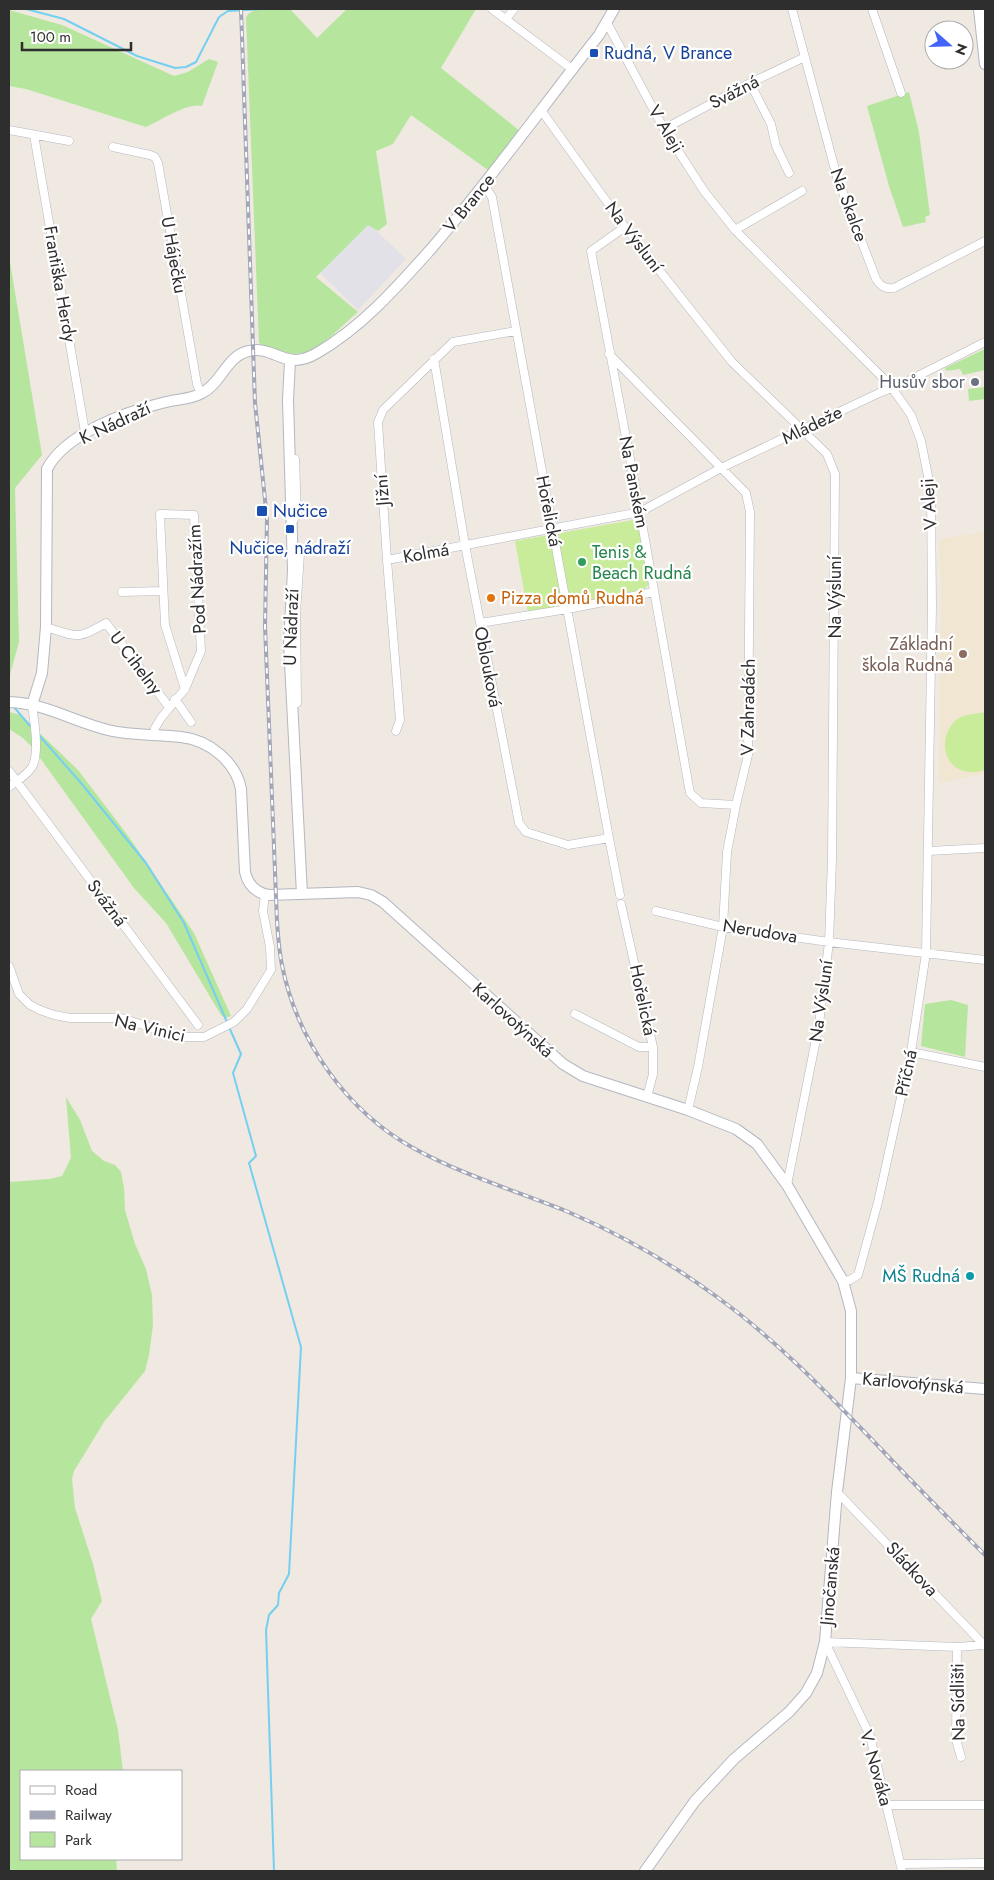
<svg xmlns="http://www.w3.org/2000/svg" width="994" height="1880" font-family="Jost,sans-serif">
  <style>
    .industrial { fill: #e3e1e8 }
    .education { fill: #f0e6d1 }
    .green { fill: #b6e59e }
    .pitch { fill: #c9ec9a }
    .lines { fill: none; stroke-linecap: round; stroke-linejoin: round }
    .stream { stroke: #75cff0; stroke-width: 2 }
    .street-casing { stroke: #b4b7c1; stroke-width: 9 }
    .secondary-casing { stroke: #b4b7c1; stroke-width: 12 }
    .street { stroke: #fff; stroke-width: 8 }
    .secondary { stroke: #fff; stroke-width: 10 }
    .rail-casing { stroke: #a3a6b8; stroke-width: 4 }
    .rail { stroke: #fff; stroke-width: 2; stroke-dasharray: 5.5; stroke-linecap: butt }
    .transit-dot { fill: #1a4fb4; stroke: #fff; stroke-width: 2 }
    .worship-dot { fill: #6b7280; stroke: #fff; stroke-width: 2 }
    .leisure-dot { fill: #2e9e5b; stroke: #fff; stroke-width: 2 }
    .food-dot { fill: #e8710a; stroke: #fff; stroke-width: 2 }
    .education-dot { fill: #8d6e63; stroke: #fff; stroke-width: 2 }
    .culture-dot { fill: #0f9aa8; stroke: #fff; stroke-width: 2 }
    .labels { text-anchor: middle; stroke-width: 4.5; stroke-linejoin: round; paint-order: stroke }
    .transit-label { font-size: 18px; fill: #164399; stroke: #fff; text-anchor: start }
    .street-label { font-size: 18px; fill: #2e2e2e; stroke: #fff }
    .worship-label { font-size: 18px; fill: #5b616d; stroke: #fff; text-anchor: end }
    .leisure-label { font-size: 18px; fill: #27864d; stroke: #fff; text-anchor: start }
    .food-label { font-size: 18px; fill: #c56008; stroke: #fff; text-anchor: start }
    .education-label { font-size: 18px; fill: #785e54; stroke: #fff; text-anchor: end }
    .culture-label { font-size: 18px; fill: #0d838f; stroke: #fff; text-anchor: end }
  </style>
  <rect width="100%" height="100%" fill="#efe9e1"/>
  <path class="industrial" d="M366 221 406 259 358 310 320 273Z"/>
  <path class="education" d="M985 532V774L939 783 941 592 939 539Z"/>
  <path class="green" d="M257 9H290L317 38 347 9H476L441 68 520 131 488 170 411 115 393 144 376 151 387 224 378 231 368 225 316 277 358 312C323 342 307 370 259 343L246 18 248 14Z
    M9 10 62 25 174 76 188 72 209 59 218 62 202 106C188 102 159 121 146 127L26 89 9 86Z
    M909 92 919 132 930 215 925 217 926 222 903 227 889 186 867 106Z
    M9 256 42 455 15 488 19 642 9 678Z
    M985 349V370L963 375 960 369 946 371 945 368Z
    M985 387V399L969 401 968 389Z
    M9 712 21 715 78 770 129 837 194 933 231 1016 225 1018 221 1015 166 923 134 888 32 747 23 738 9 729Z
    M951 1000 968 1005 965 1057 921 1046 925 1004Z
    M66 1097 80 1120 92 1151 104 1161 115 1165 121 1172 124 1188 125 1210 135 1244 146 1269 152 1295 153 1325 149 1355 145 1371 104 1422 74 1471 72 1479 75 1508 93 1564 102 1601 91 1619 118 1730 123 1771H21V1859H116L117 1871H9V1182L50 1179 62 1176 71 1158Z"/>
  <path class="pitch" d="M633 520 638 522 649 583 645 589 528 613 515 541Z
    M985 712V770C980 771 975 773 970 772 941 770 937 733 959 718 966 714 977 714 985 712Z"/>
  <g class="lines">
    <path class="stream" d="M26 9 64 19 137 56 175 68 186 67 196 62 219 17 228 11 263 9
      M13 706 31 727
      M38 734 81 783 146 863 184 923 227 1022
      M229 1027 241 1054 233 1073 256 1156 249 1163 301 1347 289 1574 279 1593 278 1605 269 1615 266 1630 274 1871"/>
    <g class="street-casing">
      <path id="street" d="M492 9 572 69
        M792 9 837 177 876 279C881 286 884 289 894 288L985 241
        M872 9 901 93
        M506 19 514 9
        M607 23 664 129 704 191 735 230 882 377 892 388 911 415 921 441 931 491 932 607 926 953 911 1052 878 1202 858 1275 850 1280 843 1281
        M750 83 771 124 776 146 789 173
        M541 110 625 227 732 362 827 454 835 474 832 859 829 942 819 1024 787 1185
        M664 129 750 83 805 57
        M9 130 69 141
        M34 135 85 432
        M113 147 150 155 155 157 158 163 197 384 201 394
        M484 185 492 197 609 838
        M625 227 591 251 640 512 690 793 701 803 736 805
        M735 230 802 191
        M609 354 746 493 750 512 748 755 736 805 727 852 723 927 698 1067 688 1110
        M434 359 465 545 519 823 526 832 568 845 609 838 620 895
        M292 522 297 515 295 459
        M387 560 640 512 721 468 879 393 902 384 985 342
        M122 592 163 591
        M480 623 568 609 654 592
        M46 627C77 637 77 640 106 623L169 707
        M175 699 191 722
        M292 704 297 703 296 613 300 554 293 547
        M396 731 400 720 387 560 378 422 383 410 453 342 516 331
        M154 735 155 728 161 718 185 689 201 651 194 515 164 514H160L165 625 185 689
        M9 771 198 1025
        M9 787C17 781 27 775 32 767 40 753 34 720 32 705
        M929 851 985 848
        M621 904 653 1047V1074L647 1097
        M656 911 723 927 829 942 985 960
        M9 966 19 994 30 1005 40 1010 54 1015 70 1018H121L181 1037H204L234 1022 247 1009 271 970 270 947 263 911 265 894
        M575 1014 639 1047H653
        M911 1052 985 1067
        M837 1492 985 1646
        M957 1647 956 1740 961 1757
        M886 1805H985
        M901 1864 985 1863
        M902 1871 870 1736 825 1642 957 1647 983 1645"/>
    </g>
    <g class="secondary-casing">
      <path id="secondary" d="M979 9 985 64
        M290 361 288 400 293 570 289 643 302 894
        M9 702C44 703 75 722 108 730 132 736 157 734 181 737 209 740 236 762 241 789L245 872C248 885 256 893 269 895L358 892 371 895 383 902 563 1064 583 1076 688 1110 736 1129 757 1144 787 1185 843 1281 851 1311V1378L837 1492 825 1642 817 1673 806 1693 789 1712 734 1759 695 1801 645 1871
        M32 705 42 673 46 627 47 469C65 434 125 412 162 403 175 399 190 400 202 393 221 384 227 355 249 351 275 345 285 372 317 353 362 327 397 287 431 249 490 180 543 106 599 35L614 9
        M851 1378 985 1389"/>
    </g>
    <use href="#street" class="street"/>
    <use href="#secondary" class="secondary"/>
    <g class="rail-casing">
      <path id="rail" d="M241 9 255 403 267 519 265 626 277 921C278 936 279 951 282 965 297 1041 347 1112 415 1149 463 1175 516 1191 566 1211 620 1234 671 1263 717 1297 778 1341 829 1395 881 1449 915 1485 950 1520 985 1555"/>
    </g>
    <use href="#rail" class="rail"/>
  </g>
  <g class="transit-dot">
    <rect x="589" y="48" width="10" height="10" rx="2.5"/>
    <rect x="256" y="505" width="12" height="12" rx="2.5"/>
    <rect x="285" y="524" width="10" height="10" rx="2.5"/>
  </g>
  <circle class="worship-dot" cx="975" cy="382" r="5"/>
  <circle class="leisure-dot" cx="582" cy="562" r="5"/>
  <circle class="food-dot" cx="491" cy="598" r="5"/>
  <circle class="education-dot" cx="963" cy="654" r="5"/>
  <circle class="culture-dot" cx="970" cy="1276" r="5"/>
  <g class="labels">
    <g class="transit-label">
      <text x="604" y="59">Rudná, V Brance</text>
      <text x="273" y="517">Nučice</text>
      <text x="290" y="554" text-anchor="middle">Nučice, nádraží</text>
    </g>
    <g class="street-label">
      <text transform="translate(734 92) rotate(-27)" y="6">Svážná</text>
      <text transform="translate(666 129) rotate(59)" y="6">V Aleji</text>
      <text transform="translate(469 203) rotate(-51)" y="6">V Brance</text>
      <text transform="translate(849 205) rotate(70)" y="6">Na Skalce</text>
      <text transform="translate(634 237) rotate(53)" y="6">Na Výsluní</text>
      <text transform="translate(174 255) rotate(80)" y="6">U Háječku</text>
      <text transform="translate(60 284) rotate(80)" y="6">Františka Herdy</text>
      <text transform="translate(115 423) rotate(-25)" y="6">K Nádraží</text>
      <text transform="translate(812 425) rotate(-26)" y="6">Mládeže</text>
      <text transform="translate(634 482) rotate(79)" y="6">Na Panském</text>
      <text transform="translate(382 490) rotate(-94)" y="6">Jižní</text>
      <text transform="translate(929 504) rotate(-94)" y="6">V Aleji</text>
      <text transform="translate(549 511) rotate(79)" y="6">Hořelická</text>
      <text transform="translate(426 553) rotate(-10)" y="6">Kolmá</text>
      <text transform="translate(197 579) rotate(-93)" y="6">Pod Nádražím</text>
      <text transform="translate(835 597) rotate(-90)" y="6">Na Výsluní</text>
      <text transform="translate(291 627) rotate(-88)" y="6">U Nádraží</text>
      <text transform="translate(136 663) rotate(53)" y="6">U Cihelny</text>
      <text transform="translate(488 667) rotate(79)" y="6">Oblouková</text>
      <text transform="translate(748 707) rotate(-89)" y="6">V Zahradách</text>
      <text transform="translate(107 903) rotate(53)" y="6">Svážná</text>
      <text transform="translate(760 931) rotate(9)" y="6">Nerudova</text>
      <text transform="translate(643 1000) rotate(78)" y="6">Hořelická</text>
      <text transform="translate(821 1001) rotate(-82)" y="6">Na Výsluní</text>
      <text transform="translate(513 1020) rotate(42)" y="6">Karlovotýnská</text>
      <text transform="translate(150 1028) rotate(13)" y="6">Na Vinici</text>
      <text transform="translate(906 1073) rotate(-78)" y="6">Příčná</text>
      <text transform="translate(913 1383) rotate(5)" y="6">Karlovotýnská</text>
      <text transform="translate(912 1569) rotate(47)" y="6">Sládkova</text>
      <text transform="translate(830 1586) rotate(-85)" y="6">Jinočanská</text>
      <text transform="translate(958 1702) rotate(-91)" y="6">Na Sídlišti</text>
      <text transform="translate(876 1768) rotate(74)" y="6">V. Nováka</text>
    </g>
    <g class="worship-label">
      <text x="965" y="388">Husův sbor</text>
    </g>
    <g class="leisure-label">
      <text x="592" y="558">Tenis &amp;<tspan x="592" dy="21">Beach Rudná</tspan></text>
    </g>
    <g class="food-label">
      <text x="501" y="604">Pizza domů Rudná</text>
    </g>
    <g class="education-label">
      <text x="953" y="650">Základní<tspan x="953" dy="21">škola Rudná</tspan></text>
    </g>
    <g class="culture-label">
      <text x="960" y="1282">MŠ Rudná</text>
    </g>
  </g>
  <rect width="994" height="1880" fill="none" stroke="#2e2e2e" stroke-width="20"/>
  <rect x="20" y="1770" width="162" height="90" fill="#ffffff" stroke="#ababab"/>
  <rect x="30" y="1786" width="25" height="8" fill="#ffffff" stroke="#ababab"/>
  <text x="65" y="1795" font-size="15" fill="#2e2e2e">Road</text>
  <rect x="30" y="1811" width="25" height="8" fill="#a3a6b8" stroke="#ababab"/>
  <text x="65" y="1820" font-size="15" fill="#2e2e2e">Railway</text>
  <rect x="30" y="1832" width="25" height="15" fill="#b6e59e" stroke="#ababab"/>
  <text x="65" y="1845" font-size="15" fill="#2e2e2e">Park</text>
  <g transform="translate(949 45) rotate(110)"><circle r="24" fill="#ffffff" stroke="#ababab"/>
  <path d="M0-4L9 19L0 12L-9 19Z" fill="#4264fb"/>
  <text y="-8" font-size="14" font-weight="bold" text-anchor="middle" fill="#2e2e2e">N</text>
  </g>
  <path d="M22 42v8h109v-8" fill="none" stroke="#2e2e2e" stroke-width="2.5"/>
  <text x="30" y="42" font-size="15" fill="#2e2e2e" stroke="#ffffff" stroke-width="4" paint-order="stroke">100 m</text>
</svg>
